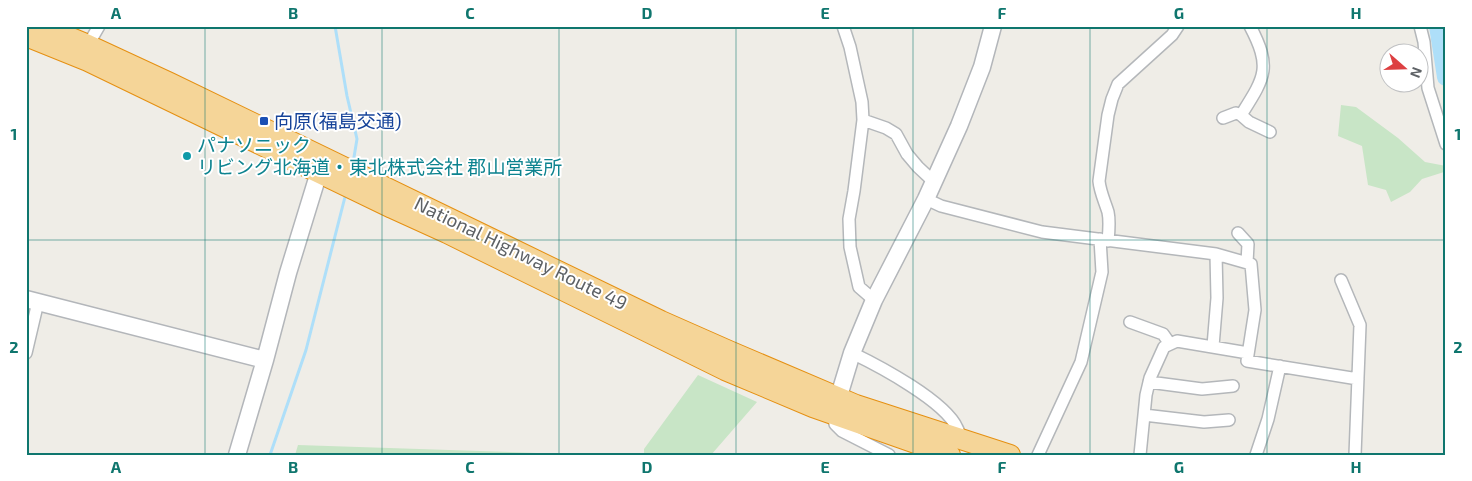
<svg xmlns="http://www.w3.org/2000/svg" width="1472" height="481" font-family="'Exo 2','Noto Sans JP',sans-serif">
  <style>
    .green { fill: #c8e5c6 }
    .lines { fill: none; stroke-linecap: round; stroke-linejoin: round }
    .stream { stroke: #aedff9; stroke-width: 3 }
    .river { stroke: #aedff9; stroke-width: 18 }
    .street-casing { stroke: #b4b7ba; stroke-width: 14 }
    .secondary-casing { stroke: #b3b6ba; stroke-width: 19 }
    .highway-casing { stroke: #e59012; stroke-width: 22 }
    .street { stroke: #fff; stroke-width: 11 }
    .secondary { stroke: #fff; stroke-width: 16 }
    .highway { stroke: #f5d598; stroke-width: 20 }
    .grid { fill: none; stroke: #0f766e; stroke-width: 1; stroke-opacity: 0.55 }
    .transit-dot { fill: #1a4fb4; stroke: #fff; stroke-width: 2 }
    .culture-dot { fill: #0f9aa8; stroke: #fff; stroke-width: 2 }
    .labels { text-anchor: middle; stroke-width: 4; stroke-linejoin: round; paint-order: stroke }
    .transit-label { font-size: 19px; fill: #164399; stroke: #fff; text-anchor: start }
    .culture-label { font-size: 19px; fill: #0d838f; stroke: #fff; text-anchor: start }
    .street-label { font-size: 19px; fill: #5e6266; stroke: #fff }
    .neatline { fill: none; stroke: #0f766e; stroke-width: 2 }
    .grid-label { font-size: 16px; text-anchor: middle; font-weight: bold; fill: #0f766e }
  </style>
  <rect width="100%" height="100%" fill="#efede7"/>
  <path class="green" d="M1341 105 1356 107 1398 138 1425 162 1446 166V176L1444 172 1422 179 1410 192 1391 202 1386 190 1368 185 1362 146 1338 136Z
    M698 375 757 402 711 455H644V449Z
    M298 445 596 455H295Z"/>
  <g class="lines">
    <path class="stream" d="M335 26 347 96 357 139 353 163
      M270 455 306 350 346 193"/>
    <path class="river" d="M1438 26 1446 77"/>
    <g class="street-casing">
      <path id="street" d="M843 26 850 47 862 102 863 120 854 191 849 219 850 247 859 287 874 300
        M1420 26 1424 42 1428 88 1446 144
        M88 45 99 26
        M1241 115C1265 77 1272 68 1250 26
        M1223 118 1236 113 1241 115 1249 122 1270 132
        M863 120 886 128 896 134 907 154 918 167 934 182
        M926 199 941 206 1042 232 1216 254 1251 264 1255 310 1247 361 1358 379
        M1238 233 1248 244 1247 263
        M1108 241C1109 231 1110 221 1108 212 1105 202 1100 192 1099 181L1108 115 1112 99 1118 84 1172 35 1178 26
        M1341 280 1360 325 1355 455
        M1130 322 1163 334 1170 344
        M1213 346 1217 298 1216 254
        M26 353 38 302
        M852 353C879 366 945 401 957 428 959 431 959 435 961 439
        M1149 382 1202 389 1233 386
        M833 414 835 424 842 431 889 455
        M1144 415 1204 422 1229 420
        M1038 455 1081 362 1102 272 1100 239
        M1140 455 1146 395 1150 378 1164 347 1177 341 1248 353
        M1256 455 1268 419 1280 366"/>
    </g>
    <g class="secondary-casing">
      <path id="secondary" d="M26 299 265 360
        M835 409 852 353 874 300 926 199 959 126 982 67 993 26
        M237 455 265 360 288 273 319 172"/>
    </g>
    <g class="highway-casing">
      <path id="highway" d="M42 26 88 45 170 83 661 321 729 351 856 405 1010 455
        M26 36 88 61 392 208 447 233 725 370 813 407 950 455"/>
    </g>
    <use href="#street" class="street"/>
    <use href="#secondary" class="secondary"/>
    <use href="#highway" class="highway"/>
  </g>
  <path class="grid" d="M205 26V455M382 26V455M559 26V455M736 26V455M913 26V455M1090 26V455M1267 26V455M26 240H1446"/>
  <rect class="transit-dot" x="259" y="116" width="10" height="10" rx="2.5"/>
  <circle class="culture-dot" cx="187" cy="156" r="5"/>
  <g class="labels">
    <g class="transit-label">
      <text x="274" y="128">向原(福島交通)</text>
    </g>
    <g class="culture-label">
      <text x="197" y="152">パナソニック<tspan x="197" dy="22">リビング北海道・東北株式会社 郡山営業所</tspan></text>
    </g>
    <g class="street-label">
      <text transform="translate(521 253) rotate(26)" y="7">National Highway Route 49</text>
    </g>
  </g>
  <rect width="1472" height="481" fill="none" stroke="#ffffff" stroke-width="55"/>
  <g transform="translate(1404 68) rotate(110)"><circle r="24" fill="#ffffff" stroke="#bfc0c2"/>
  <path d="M0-4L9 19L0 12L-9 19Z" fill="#dd4042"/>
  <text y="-8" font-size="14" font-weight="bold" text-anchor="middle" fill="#5e6266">N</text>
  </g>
  <rect x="28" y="28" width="1416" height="426" class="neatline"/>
  <g class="grid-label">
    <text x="116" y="19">A</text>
    <text x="293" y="19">B</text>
    <text x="470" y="19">C</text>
    <text x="647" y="19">D</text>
    <text x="825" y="19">E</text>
    <text x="1002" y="19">F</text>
    <text x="1179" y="19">G</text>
    <text x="1356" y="19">H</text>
    <text x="14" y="140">1</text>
    <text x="1458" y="140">1</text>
    <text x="14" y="353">2</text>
    <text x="1458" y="353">2</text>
    <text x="116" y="473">A</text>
    <text x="293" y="473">B</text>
    <text x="470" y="473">C</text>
    <text x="647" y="473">D</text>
    <text x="825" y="473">E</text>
    <text x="1002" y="473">F</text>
    <text x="1179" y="473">G</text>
    <text x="1356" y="473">H</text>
  </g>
</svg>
